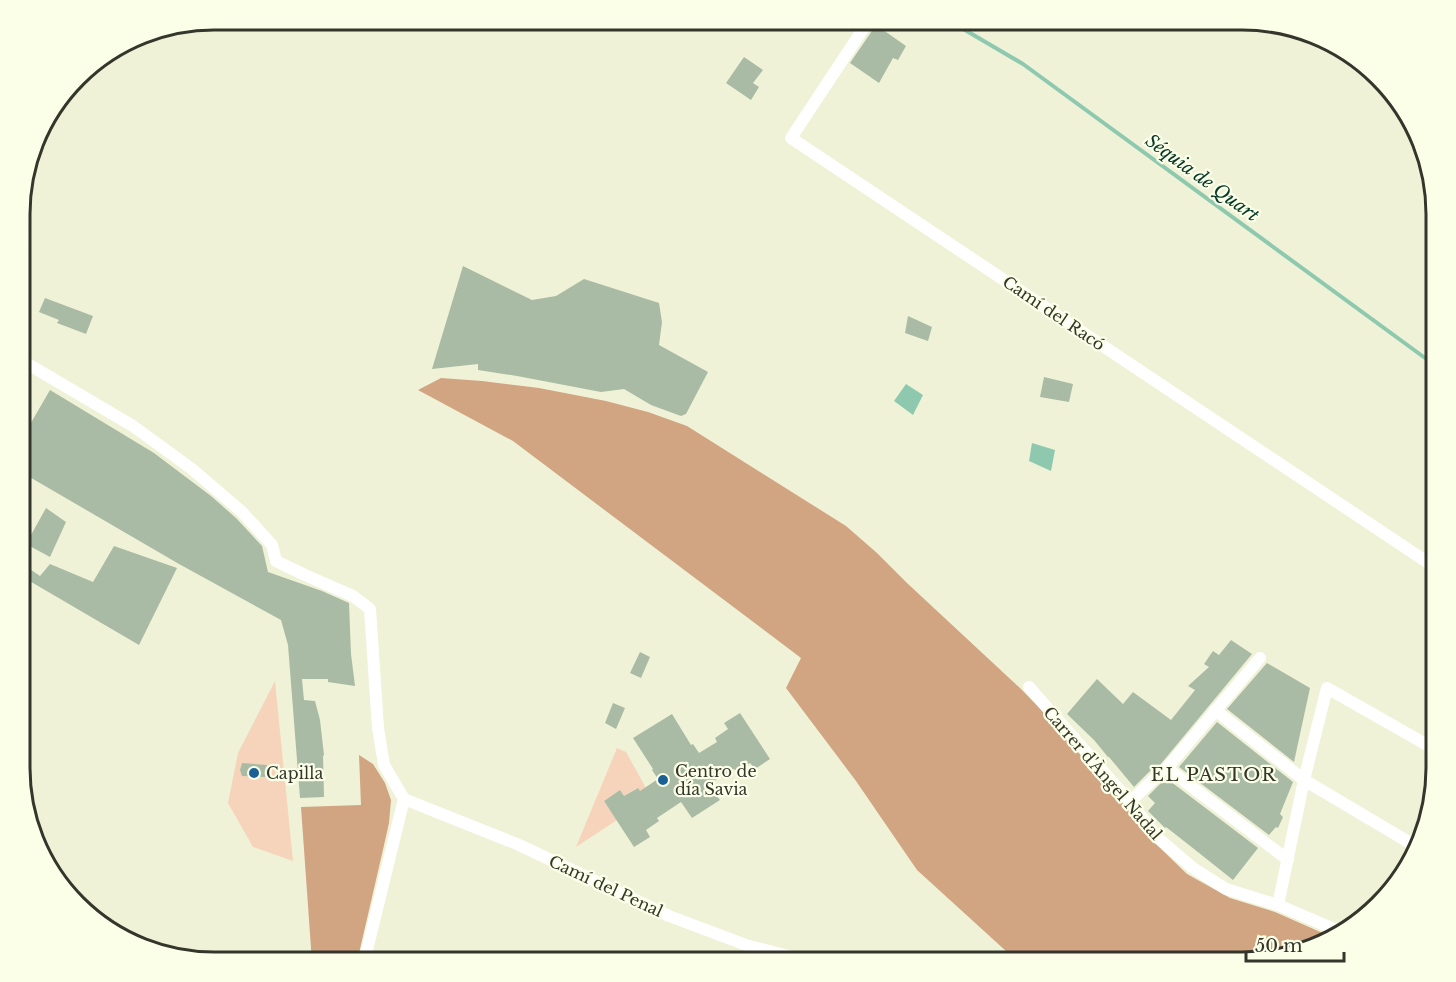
<svg xmlns="http://www.w3.org/2000/svg" width="1456" height="982" font-family="'Libre Baskerville',serif">
  <style>
    .green { fill: #f6d4bb }
    .forest { fill: #d1a482 }
    .water { fill: #8ec9af }
    .lines { fill: none; stroke-linecap: round; stroke-linejoin: round }
    .stream { stroke: #8ec9af; stroke-width: 4 }
    .building { fill: #a9bba4 }
    .street { stroke: #fff; stroke-width: 12 }
    .poi-dot { fill: #1b6095; stroke: #fcffe8; stroke-width: 2 }
    .labels { text-anchor: middle; stroke-width: 4.5; stroke-linejoin: round; paint-order: stroke }
    .street-label { font-size: 16px; fill: #35362b; stroke: #fcffe8 }
    .poi-label { font-size: 16px; fill: #35362b; stroke: #fcffe8; text-anchor: start }
    .water-label { font-size: 18px; font-style: italic; fill: #043828; stroke: #fcffe8 }
    .neighbourhood-label { font-size: 18px; letter-spacing: 1.5px; fill: #35362b; stroke: #fcffe8 }
    .rim { fill: none; stroke: #35362b; stroke-width: 3 }
  </style>
  <rect width="100%" height="100%" fill="#eff2d6"/>
  <path class="green" d="M275 681 293 861 253 847 228 803 238 753Z
    M617 748 626 752 646 788 640 791 637 788 624 796 620 790 604 801 617 820 576 847Z"/>
  <path class="forest" d="M441 378 482 381 539 388 606 401 648 412 687 426 846 526 877 553 907 583 1021 689 1122 793 1154 842 1187 874 1230 898 1275 912 1334 938 1328 942 1242 962H1018L917 870 856 781 786 688 801 658 513 441 418 390Z
    M359 755 373 764 385 783 391 800 389 823 382 854 357 962H312L301 807 361 805Z"/>
  <path class="water" d="M906 384 923 395 913 415 894 401Z
    M1032 443 1055 450 1051 471 1029 461Z"/>
  <g class="lines">
    <path class="stream" d="M948 20 1023 64 1436 366"/>
  </g>
  <path class="building" d="M876 25 906 46 898 60 893 58 879 83 850 63Z
    M744 57 763 70 753 83 759 87 751 100 726 83Z
    M463 266 532 300 556 296 584 279 659 303 662 322 659 345 708 372 686 414 681 416 651 405 624 389 601 392 517 376 478 370V364L432 369Z
    M45 298 93 316 86 334 57 323 59 320 39 312Z
    M908 316 932 327 928 341 905 333Z
    M1044 377 1073 384 1069 402 1040 397Z
    M50 390 154 453 211 496 236 518 262 546 268 572 322 591 349 603 351 654 355 686 328 682V679H302L304 700 315 701 320 720 324 755 323 756 324 797 300 798 288 645 281 620 179 564 21 472V440Z
    M46 508 66 522 50 557 26 544Z
    M114 546 177 568 139 645 21 576V563L40 576 50 564 93 582Z
    M1231 640 1252 654 1160 765 1154 767 1134 787 1109 757H1108L1094 740 1067 714 1097 679 1123 704 1133 692 1171 720 1195 690 1188 686 1209 667 1204 664 1213 651 1219 655Z
    M640 652 650 657 641 678 630 673Z
    M1267 663 1310 688 1294 762 1227 709Z
    M613 703 625 708 616 729 605 723Z
    M740 713 770 759 755 769 750 763 737 772 734 769 709 784 720 800 692 818 681 802 657 818 659 821 646 830 650 837 634 847 604 801 620 790 624 796 638 788 640 791 658 779 652 770 653 769 633 738 672 714 691 745 693 744 699 753 717 742 715 738 728 729 724 723Z
    M1217 722 1293 782 1280 814 1283 817 1278 828 1276 827 1269 835 1179 767Z
    M242 763 267 765 268 777 242 776 240 770Z
    M1166 778 1258 848 1233 880 1189 845 1166 827 1165 828 1148 811 1155 803 1148 796Z"/>
  <g class="lines">
    <path class="street" d="M869 20 791 138 1436 568
      M21 360 133 426 192 469 242 512 272 545 276 561 305 575 353 596 370 609 378 728 384 765 404 799
      M1260 658 1167 768 1288 860
      M1029 687 1130 802 1158 838 1193 868 1226 889 1278 905 1341 932
      M1215 710 1304 780 1417 847
      M404 799 517 844 669 916 749 946 812 962
      M1130 802 1160 773
      M1278 905 1304 780 1327 688 1436 750
      M364 962 404 799"/>
  </g>
  <g class="poi-dot">
    <circle cx="254" cy="773" r="6"/>
    <circle cx="663" cy="780" r="6"/>
  </g>
  <g class="labels">
    <g class="street-label">
      <text transform="translate(1054 313) rotate(34)" y="6">Camí del Racó</text>
      <text transform="translate(1103 773) rotate(49)" y="6">Carrer d'Àngel Nadal</text>
      <text transform="translate(606 886) rotate(25)" y="6">Camí del Penal</text>
    </g>
    <g class="poi-label">
      <text x="675" y="777">Centro de<tspan x="675" dy="18">día Savia</tspan></text>
      <text x="266" y="779">Capilla</text>
    </g>
    <g class="water-label">
      <text transform="translate(1202 178) rotate(36)" y="6">Séquia de Quart</text>
    </g>
    <g class="neighbourhood-label">
      <text x="1214" y="781">EL PASTOR</text>
    </g>
  </g>
  <path d="M0 0H1456V982H0ZM214 30H1242A184 184 0 0 1 1426 214V768A184 184 0 0 1 1242 952H214A184 184 0 0 1 30 768V214A184 184 0 0 1 214 30Z" fill="#fcffe8" fill-rule="evenodd"/>
  <path class="rim" d="M214 30H1242A184 184 0 0 1 1426 214V768A184 184 0 0 1 1242 952H214A184 184 0 0 1 30 768V214A184 184 0 0 1 214 30Z"/>
  <path d="M1246 952v9h98v-9" fill="none" stroke="#35362b" stroke-width="3"/>
  <text x="1255" y="952" font-size="18" fill="#35362b" stroke="#fcffe8" stroke-width="4.5" paint-order="stroke">50 m</text>
</svg>
